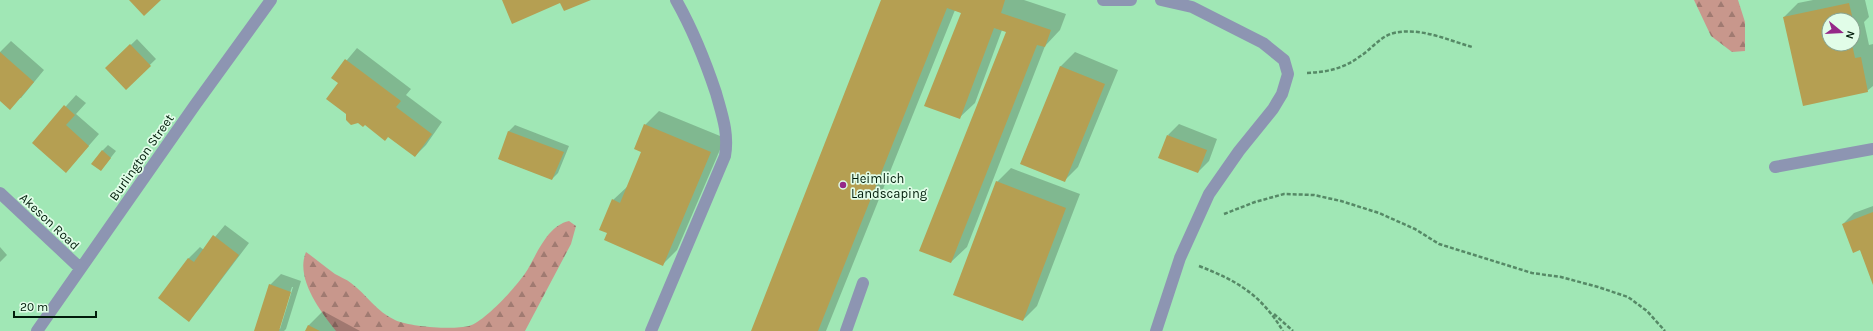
<svg xmlns="http://www.w3.org/2000/svg" width="1873" height="331" font-family="Karla,sans-serif">
  <style>
    .forest { fill: url(#forest-firs) }
    .shadow { fill: #0003; fill-rule: evenodd }
    .building { fill: #b59f52 }
    .lines { fill: none; stroke-linecap: round; stroke-linejoin: round }
    .path { stroke: #568966; stroke-width: 2.5; stroke-dasharray: 4 2; stroke-linecap: butt }
    .minor { stroke: #8d95b2; stroke-width: 12 }
    .poi-dot { fill: #952888; stroke: #e1fde8; stroke-width: 1.5 }
    .labels { text-anchor: middle; stroke-width: 3.5; stroke-linejoin: round; paint-order: stroke }
    .street-label { font-size: 13px; fill: #001c0a; stroke: #e1fde8 }
    .poi-label { font-size: 13px; fill: #001c0a; stroke: #e1fde8; text-anchor: start }
  </style>
  <defs>
    <pattern id="forest-firs" width="22" height="20" patternUnits="userSpaceOnUse"><rect width="22" height="20" fill="#c8978c"/><path d="M5 1l3.5 6h-7zM16 11l3.5 6h-7z" fill="#a07a71"/></pattern>
  </defs>
  <rect width="100%" height="100%" fill="#a0e7b5"/>
  <path class="forest" d="M1694 0H1738L1745 22V51L1732 52 1711 36Z
    M569 221 576 226 571 244 525 331H336C320 311 295 278 306 252 316 259 325 267 335 274 340 277 346 279 351 283 366 294 377 312 395 320 410 327 453 330 469 326 485 322 522 281 529 267 538 251 549 225 569 221Z"/>
  <path class="shadow" d="M882 0H1024L1066 14 1060 30 1045 46 967 247 951 262 1007 31 1002 30 975 103 959 118 962 13 955 10 826 331H752Z
    M1813 0H1865L1869 17 1864 22 1869 45 1873 44V86L1867 91 1784 17 1798 3ZM1829 20H1853V44H1829Z
    M137 39 156 59 126 88 107 68Z
    M11 41 44 70 21 98 0 100V52Z
    M357 48 411 89 406 95 442 122 426 145 415 156 388 136 347 113 339 83 332 78Z
    M1075 52 1118 70 1078 167 1064 181 1021 163 1061 66Z
    M76 95 86 103 76 114 99 134 66 172 33 143Z
    M659 111 725 138 677 250 663 264 609 233 613 200 628 186 642 152 645 125Z
    M1179 124 1217 139 1209 161 1198 172 1168 135Z
    M515 125 569 146 558 173 552 179 499 159 509 131Z
    M108 145 116 151 101 170 102 151Z
    M1011 168 1080 194 1037 306 1023 320 997 182Z
    M1873 206V282L1860 249 1843 224 1854 213Z
    M225 225 249 243 199 309 188 320 159 298 189 258 200 247 204 250Z
    M0 247 7 255 0 262Z
    M281 274 301 281 286 329 284 331H255L270 285ZM292 287H293L280 329H278Z
    M323 311 360 331H306L309 325Z"/>
  <path class="building" d="M129 0H161L144 16Z
    M502 0H591L564 11 560 3 512 24Z
    M881 0H1005L1001 13 1051 30 1045 47 1037 45 951 263 919 251 1006 32 994 28 960 119 924 106 961 13 947 8 818 331H751Z
    M1849 3 1853 20H1829V44H1852L1855 58 1861 57 1868 92 1803 106 1783 17Z
    M130 44 151 66 126 90 105 68Z
    M0 52 34 82 10 110 0 101Z
    M345 59 401 101 396 107 432 134 415 157 388 137 385 141 365 125 363 127 358 123 351 125 346 120V114L326 99 338 83 331 78Z
    M1060 66 1105 84 1065 182 1020 164Z
    M64 105 75 115 66 125 89 146 66 173 32 143Z
    M644 124 711 152 663 266 604 240 607 233 599 230 612 199 620 203 641 152 634 149Z
    M508 131 564 152 552 180 498 159Z
    M1167 135 1207 150 1198 173 1158 158Z
    M102 150 111 158 101 171 91 164Z
    M996 181 1066 208 1023 321 953 295Z
    M1873 212V285L1860 250 1853 253 1842 224Z
    M213 235 239 255 189 322 158 298 188 258 194 262Z
    M269 284 291 292 279 331H254Z
    M308 325 320 331H305Z"/>
  <g class="lines">
    <path class="path" d="M1307 73C1326 72 1343 69 1359 57 1371 50 1380 36 1394 33 1420 27 1448 40 1472 47
      M1224 214 1255 202 1284 194 1314 195 1341 201 1379 213 1415 229 1439 244 1532 273 1561 277 1598 287 1628 297 1647 311 1665 331
      M1199 266C1238 281 1261 295 1283 331
      M1274 314 1293 331"/>
    <path class="minor" d="M1103 0H1131
      M1775 167 1873 149
      M0 193 80 268
      M37 331 195 105 271 0
      M651 331 725 156C729 133 722 115 716 93 705 60 693 30 676 0
      M846 331 863 283
      M1156 331 1180 258 1209 194 1239 151 1273 109 1282 94 1288 74 1284 60 1263 43 1192 7 1161 0"/>
  </g>
  <circle class="poi-dot" cx="843" cy="185" r="4"/>
  <g class="labels">
    <g class="street-label">
      <text transform="translate(141 157) rotate(-55)" y="5">Burlington Street</text>
      <text transform="translate(50 221) rotate(43)" y="5">Akeson Road</text>
    </g>
    <g class="poi-label">
      <text x="851" y="183">Heimlich<tspan x="851" dy="15">Landscaping</tspan></text>
    </g>
  </g>
  <g transform="translate(1841 32) rotate(108)"><circle r="19" fill="#e1fde8" stroke="#87a38f"/>
  <path d="M0-3L7 15L0 10L-7 15Z" fill="#952888"/>
  <text y="-6" font-size="11" font-weight="bold" text-anchor="middle" fill="#001c0a">N</text>
  </g>
  <path d="M14 311v6h82v-6" fill="none" stroke="#001c0a" stroke-width="2"/>
  <text x="20" y="311" font-size="12" fill="#001c0a" stroke="#e1fde8" stroke-width="3" paint-order="stroke">20 m</text>
</svg>
